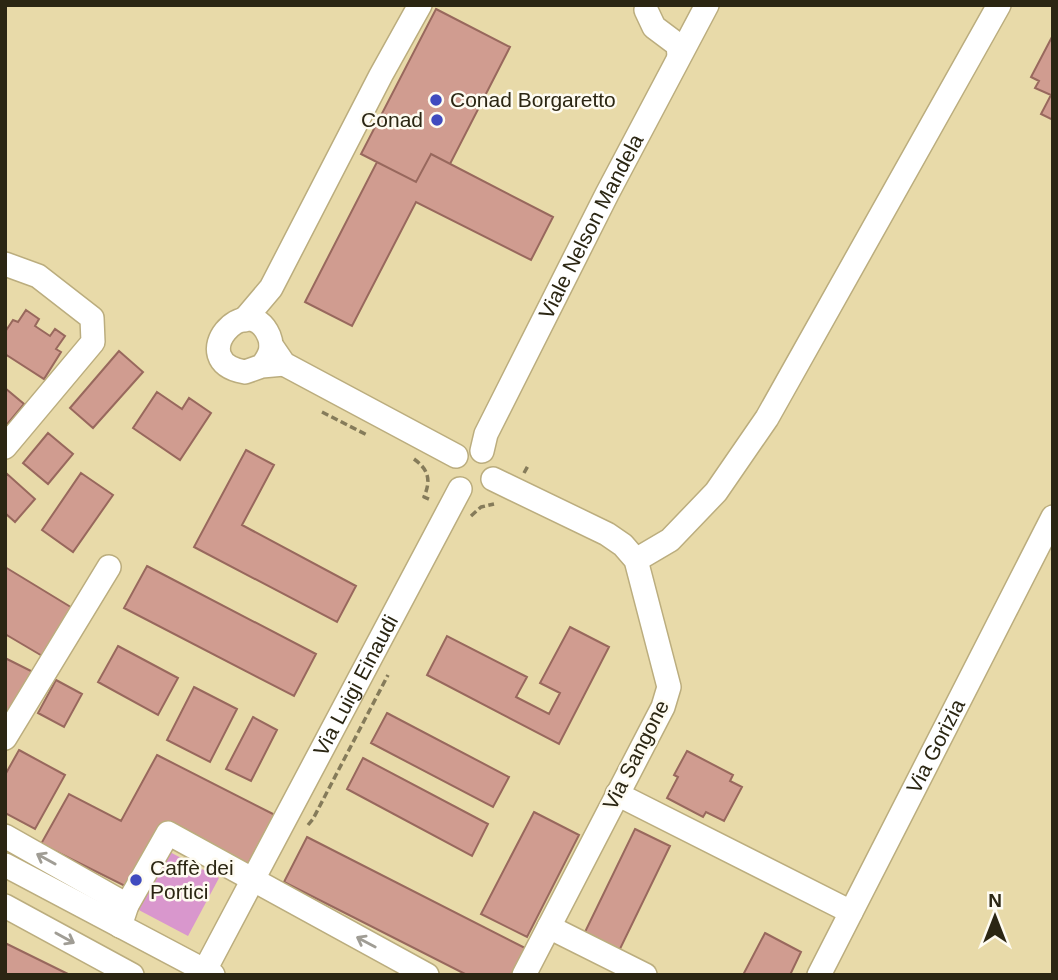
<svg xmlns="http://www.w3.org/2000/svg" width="1058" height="980" font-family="Helvetica,sans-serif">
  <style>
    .green { fill: #d997cd }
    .building { fill: #d09c90; stroke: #98685d; stroke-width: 2 }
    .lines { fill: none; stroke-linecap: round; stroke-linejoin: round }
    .minor-casing { stroke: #bbad7e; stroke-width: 26 }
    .path { stroke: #857b5a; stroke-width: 3.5; stroke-dasharray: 7 3.5; stroke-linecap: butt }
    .minor { stroke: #fff; stroke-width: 23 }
    .oneway { stroke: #a09d95 }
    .poi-dot { fill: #404bbf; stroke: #fefbf1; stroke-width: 2.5 }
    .labels { text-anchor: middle; stroke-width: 5; stroke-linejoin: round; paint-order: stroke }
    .poi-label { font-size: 21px; fill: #2b2613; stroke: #fefbf1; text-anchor: start }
    .street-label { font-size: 21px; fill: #2b2613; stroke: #fefbf1 }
  </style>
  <rect width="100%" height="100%" fill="#e8daa9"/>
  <path class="green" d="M166 850 219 878 188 936 135 908Z"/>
  <path class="building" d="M436 9 510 47 450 164 431 154 416 182 361 154Z
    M1053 35V120L1041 114 1051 95 1035 88 1039 81 1031 77Z
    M431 154 553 217 531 260 416 202 352 326 305 302 377 162 416 182Z
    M26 310 39 319 35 326 50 336 55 329 65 336 56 349 61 352 44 379 5 354V332L13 320 18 322Z
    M119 351 143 372 93 428 70 408Z
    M5 388 24 404 5 427Z
    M157 392 182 409 189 398 211 413 180 460 133 428Z
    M48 433 73 454 48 484 23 463Z
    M246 450 274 465 242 525 356 586 337 622 194 547Z
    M6 473 35 499 15 522 5 513Z
    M81 473 113 495 73 552 42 530Z
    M147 566 316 654 294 696 124 608Z
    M5 567 74 609 44 657 5 634Z
    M570 627 609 647 559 744 427 675 447 636 527 677 516 697 549 714 560 693 540 683Z
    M118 646 178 678 158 715 98 682Z
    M5 658 33 672 11 714 5 711Z
    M56 680 82 694 64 727 38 713Z
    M194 687 237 709 210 762 167 740Z
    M387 713 509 777 493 807 371 743Z
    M253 717 277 730 251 781 226 769Z
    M19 750 65 775 35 829 5 813V775Z
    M687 751 733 775 730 781 742 787 724 821 706 812 703 817 667 798 678 777 674 775Z
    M157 755 275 815 248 864 168 824 131 889 41 844 69 794 121 821Z
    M363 758 488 824 472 856 347 789Z
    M534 812 579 835 527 937 481 914Z
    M635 829 670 846 619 951 584 934Z
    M307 837 529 950 517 975H467L284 882Z
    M765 933 801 952 790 975H743Z
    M5 943 70 975H5Z"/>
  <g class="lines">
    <g class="minor-casing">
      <g id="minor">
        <path d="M646 10 654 27 678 45 679 56"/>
        <path d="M5 264 38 276 92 318 93 342 5 447"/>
        <path d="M244 320 271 288 381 75 420 5"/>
        <path d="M271 345 284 364 456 456"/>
        <path d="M262 366C269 357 274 348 269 336 248 286 182 361 245 372L262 366 284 364"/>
        <path id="s1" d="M482 451 486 434 607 194 707 5"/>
        <path d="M493 479 607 534 623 545 636 560 669 687 663 707 524 975"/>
        <path d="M636 560 670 540 716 492 767 418 999 5"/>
        <path d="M5 738 109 567"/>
        <path d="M617 794 851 912"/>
        <path d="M5 836 127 905"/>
        <path d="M5 865 213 975"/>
        <path d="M5 906 132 975"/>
        <path d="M120 926 127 905 168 833 427 975"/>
        <path d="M549 927 645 975"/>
        <path id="s2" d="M205 970 460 489"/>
        <path id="s3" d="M819 975 1053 517"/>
      </g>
    </g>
    <path class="path" d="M322 412 367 435
      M414 459C429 470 431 480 424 497L431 500
      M524 473 529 464
      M471 516 481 507 494 504
      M308 825 313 819 388 675"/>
    <use href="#minor" class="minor"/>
  </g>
  <defs><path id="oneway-shaft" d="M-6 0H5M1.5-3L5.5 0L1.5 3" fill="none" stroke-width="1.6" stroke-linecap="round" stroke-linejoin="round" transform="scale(1.75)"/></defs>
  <g class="oneway">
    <use href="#oneway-shaft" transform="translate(46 859) rotate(-151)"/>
    <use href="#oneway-shaft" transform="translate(65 938) rotate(29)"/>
    <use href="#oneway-shaft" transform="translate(366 942) rotate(-152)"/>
  </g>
  <g class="poi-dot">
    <circle cx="436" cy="100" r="7"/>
    <circle cx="437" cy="120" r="7"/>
    <circle cx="136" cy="880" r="7"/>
  </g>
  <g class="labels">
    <g class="poi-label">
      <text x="450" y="107">Conad Borgaretto</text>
      <text x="423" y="127" text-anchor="end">Conad</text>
      <text x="150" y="875">Caffè dei<tspan x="150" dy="24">Portici</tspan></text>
    </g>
    <g class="street-label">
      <text dy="7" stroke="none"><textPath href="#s1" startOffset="250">Viale Nelson Mandela</textPath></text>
      <text dy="7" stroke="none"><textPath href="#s2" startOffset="322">Via Luigi Einaudi</textPath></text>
      <text dy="7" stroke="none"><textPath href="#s3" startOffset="257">Via Gorizia</textPath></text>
      <text transform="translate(636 755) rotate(-63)" y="7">Via Sangone</text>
    </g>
  </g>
  <rect width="1058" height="980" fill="none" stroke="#2b2613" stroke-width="14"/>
  <g transform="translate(995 917)" stroke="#fefbf1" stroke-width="5" paint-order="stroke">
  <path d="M0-5L12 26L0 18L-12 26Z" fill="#2b2613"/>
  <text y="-10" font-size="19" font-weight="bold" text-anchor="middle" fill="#2b2613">N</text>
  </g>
</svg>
